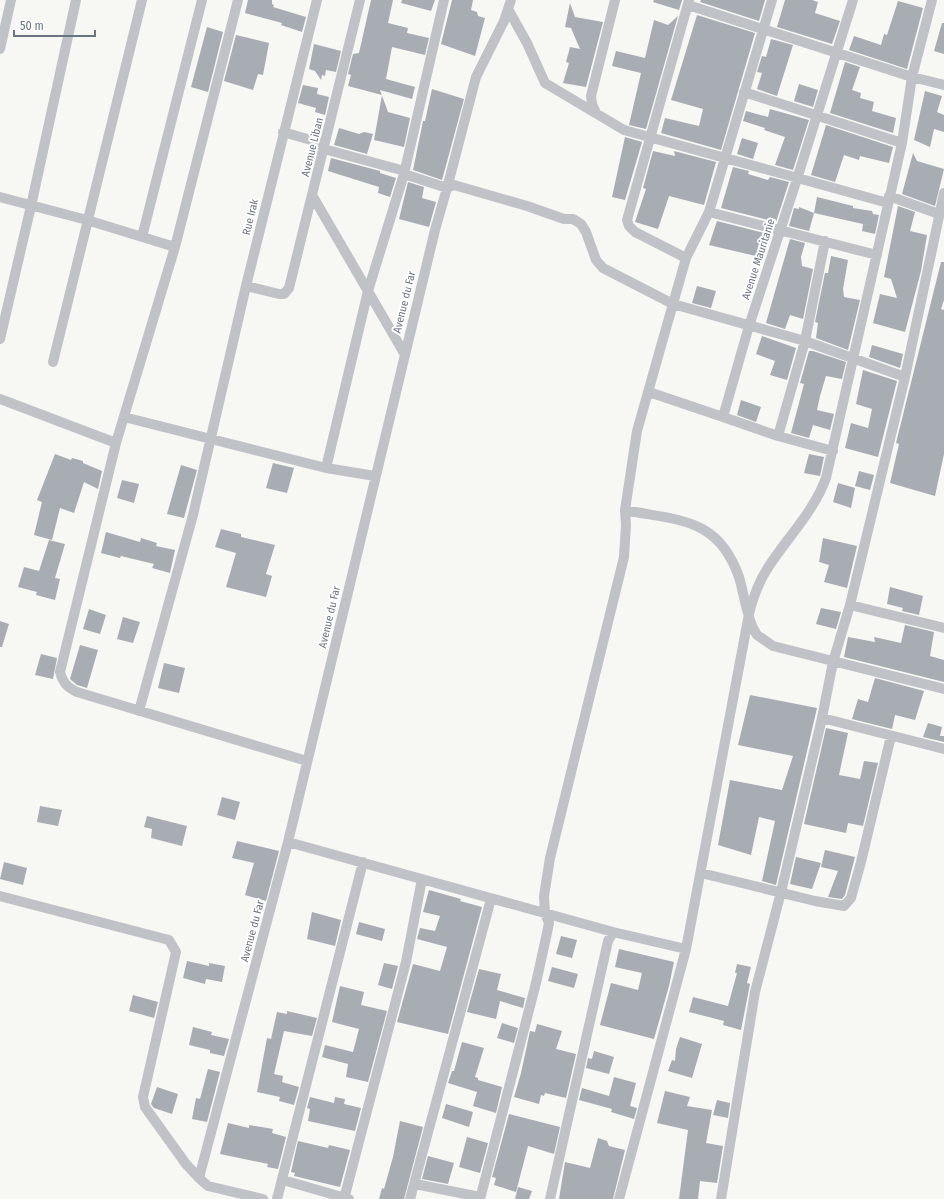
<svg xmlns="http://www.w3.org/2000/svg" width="944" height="1199" font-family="'Fira Sans Condensed',sans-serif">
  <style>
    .building { fill: #a7adb3 }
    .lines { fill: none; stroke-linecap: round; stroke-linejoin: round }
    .street { stroke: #bfc2c6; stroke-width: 10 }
    .labels { text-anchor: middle; stroke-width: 4; stroke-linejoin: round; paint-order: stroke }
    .street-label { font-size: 11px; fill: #697682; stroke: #fff }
  </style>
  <rect width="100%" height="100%" fill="#f7f7f4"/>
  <path class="building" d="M248 0H272V4L274 5 273 7 306 17 302 32 281 25 282 23 245 13Z
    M371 0H393L388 23 408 28 407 33 429 38 425 55 392 47 386 79 415 87 412 99 380 90 388 112 410 118 404 147 374 140 382 95 348 86 351 75 348 74 353 54 359 53Z
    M402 0H435L431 11 401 3Z
    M452 0H473L471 10 477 12 478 16 485 18 475 56 441 44Z
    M654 0H682L679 10 653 2Z
    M701 0H765L759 21 700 2Z
    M785 0H812L818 2 815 13 840 21 832 44 777 27Z
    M898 1 923 8 907 69 849 50 854 36 881 45 884 34 887 35Z
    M570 3 575 17 603 22 586 87 563 83 569 63 566 62 570 47 580 49 571 28 565 27Z
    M697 15 755 33 721 150 661 133 665 118 699 126 703 109 671 100Z
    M678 16 646 129 629 125 641 73 612 66 616 51 645 58 654 20 668 25Z
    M942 23H944V54L934 51Z
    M207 27 223 32 208 92 191 87Z
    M236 35 269 43 263 75 258 74 253 90 224 81Z
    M771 39 793 45 777 96 757 89 762 73 757 72 762 56 766 57Z
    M314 44 341 51 336 72 326 70 325 76 322 75 321 80 315 71 309 69Z
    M845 62 860 67 852 90 861 93 860 98 874 102 872 111 896 118 893 133 830 113Z
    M799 84 818 90 813 107 794 101Z
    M303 85 318 88 317 94 329 97 325 115 315 112 316 108 298 103Z
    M432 89 464 99 442 180 413 170 423 121H425Z
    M925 91 942 96 937 112 944 115V132L934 129 930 147 914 140Z
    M770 109 809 120 793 170 775 165 785 137 764 130 765 128 743 121 746 111 768 117Z
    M826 125 893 147 889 163 860 156 859 160 844 155 835 182 811 175Z
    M339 128 359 134 364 132 373 134 367 154 334 145Z
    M625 137 642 142 625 200 612 197Z
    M742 138 758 143 753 159 737 154Z
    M653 151 675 156 674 151 716 162 704 205 669 196 658 229 635 222 646 189 643 188Z
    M913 153 917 161 944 169 935 206 902 194Z
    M331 158 380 171V173L396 178 390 197 378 193 379 187 328 171Z
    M733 167 749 171 748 174 768 180 770 177 789 182 776 222 721 208Z
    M408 182 424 187 422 198 436 202 429 227 399 219Z
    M817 197 853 206V208L872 211 873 214 879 215 875 234 862 231 863 224 814 213Z
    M898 206 915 212 910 231 927 235 921 271 905 332 873 323 880 294 897 298 891 279 884 277Z
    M799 207 814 213 809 231 789 226 794 208 799 209Z
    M717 221 772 235 764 258 709 245Z
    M790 239 805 243 801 257 802 266 813 269 803 319 790 315 785 329 766 323Z
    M831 256 848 260 843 289 844 297 860 300 848 350 816 338 818 323 815 322 825 273H828Z
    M941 262H944V300L941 309 944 310V454L935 496 890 483 899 444 896 443Z
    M697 286 716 291 711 308 692 303Z
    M762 336 796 348 787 380 770 375 775 361 756 354Z
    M872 345 903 354 900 368 869 357Z
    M809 351H813L846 362 842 379 826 376 820 396 817 410 834 414 830 430 813 425 809 438 791 433 804 384 800 383Z
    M863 370 897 381 878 457 845 448 851 423 868 428 872 409 856 404Z
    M741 400 761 407 756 422 737 415Z
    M55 454 71 460 72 458 83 461V463L102 471 98 489 84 482 74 513 60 508 52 540 34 535 42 502 37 500Z
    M809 454 824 457 820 476 804 473Z
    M273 463 294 468 287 493 266 488Z
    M181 465 197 470 184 518 167 514Z
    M859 471 874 475 870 490 855 486Z
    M122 480 139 484 134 503 117 498Z
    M838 483 855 488 851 508 833 502Z
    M221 529 241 534V537L275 545 266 574 272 576 266 597 226 587 236 553 215 547Z
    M106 532 140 542 141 538 157 543 156 546 175 550 170 573 152 568 154 564 121 556 120 558 101 553Z
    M823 538 857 546 847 588 824 582 829 565 819 562Z
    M49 540 65 544 55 578 60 579 55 600 36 595 37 592 18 587 24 567 39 571Z
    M890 587 923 596 919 615 902 611 903 608 887 604Z
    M821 608 841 612 836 629 816 624Z
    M89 609 106 615 100 634 83 629Z
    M123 617 140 622 133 643 117 639Z
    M0 621 9 624 2 647H0Z
    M905 625 934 632 930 656 944 660V682L844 657 848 637 875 642 874 637 901 643Z
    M80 645 98 650 87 688 77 685 70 679Z
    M41 654 57 658 53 679 35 675Z
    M164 663 185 668 179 693 158 688Z
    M875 678 924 691 915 720 895 715 892 729 852 719 858 699 868 702Z
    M750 695 817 708 776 885 762 881 775 821 759 817 751 855 718 845 730 780 782 790 793 756 738 745Z
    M928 723 942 727 940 736H944V742L923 737Z
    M826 728 848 733 839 775 860 779 864 761 878 763 863 826 848 823 846 833 804 824Z
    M222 797 240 802 235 820 217 815Z
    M40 806 62 810 58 826 37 822Z
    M147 816 187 826 182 846 151 838 152 829 144 827Z
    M237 841 279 851 266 901 245 895 254 863 232 858Z
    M825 850 855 857 845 895 842 899 828 897 838 871 821 867Z
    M796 857 821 863 812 889 790 884Z
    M4 862 27 868 23 885 0 879Z
    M429 890 461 899 460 901 482 907 448 1034 397 1022 413 964 440 971 447 947 417 939 420 928 435 931 440 916 423 912Z
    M312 912 341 920 335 946 307 939Z
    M359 922 385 929 382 941 356 934Z
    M561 936 577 940 572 958 556 954Z
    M619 949 674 962 669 986 654 1039 600 1025 611 983 638 990 642 973 615 967Z
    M187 961 209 966V963L225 966 222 982 206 979 205 984 183 978Z
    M384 963 398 966 392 989 378 985Z
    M737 964 751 967 747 983 750 984 741 1030 723 1025 724 1021 689 1012 693 997 728 1006 737 973H735Z
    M552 967 578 974 574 988 548 981Z
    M479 969 501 974 497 990 525 998 523 1008 500 1001 496 1019 467 1012Z
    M340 986 364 992 361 1005 387 1011 368 1082 346 1077 348 1064 322 1057 325 1045 353 1052 359 1029 332 1022Z
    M133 995 158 1002 154 1018 129 1011Z
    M287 1011 317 1018 312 1036 284 1031 274 1074 283 1076 282 1082 299 1087 294 1105 279 1101 280 1097 257 1092 267 1038 271 1039 277 1012 287 1014Z
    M502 1023 518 1028 514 1043 497 1038Z
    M537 1024 562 1031 556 1049 576 1054 566 1098 545 1093 544 1096 541 1095 539 1104 514 1097 521 1073 530 1031 535 1032Z
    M193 1027 212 1032 211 1035 229 1039 224 1056 210 1053V1050L189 1045Z
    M680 1037 702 1044 692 1078 668 1071 672 1060 675 1061 676 1049Z
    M462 1042 484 1048 475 1077 478 1078V1080L502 1087 496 1113 473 1106 477 1092 448 1083 452 1071H454Z
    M594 1051 614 1057 609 1074 586 1068 588 1058 592 1059Z
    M208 1069 220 1072 207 1122 192 1119 196 1098 200 1099Z
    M614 1077 636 1083 630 1106 637 1108 634 1119 611 1112 612 1109 579 1100 582 1088 609 1096Z
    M157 1087 178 1094 172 1114 154 1108 151 1104Z
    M665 1091 690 1097 687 1106 712 1110 706 1143 723 1146 717 1183 700 1181 698 1199H679L688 1130 657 1123Z
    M310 1097 334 1103 335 1097 345 1099 344 1104 361 1108 355 1131 308 1121 310 1109 307 1108Z
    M717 1100 730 1103 728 1118 713 1115Z
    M446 1104 473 1112 469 1127 442 1118Z
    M509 1114 560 1127 554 1154 528 1146 516 1192 494 1185 496 1178 492 1177Z
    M400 1121 423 1127 404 1199H379L382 1188 384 1189 393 1157Z
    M228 1123 249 1128V1125L273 1129 272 1133 286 1137 278 1169 267 1167 268 1164 220 1154Z
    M467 1137 488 1143 480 1173 459 1167Z
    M598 1138 607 1141 609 1146 625 1150 613 1199H559L565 1162 590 1168Z
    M298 1141 328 1148 329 1145 350 1150 340 1187 294 1176 295 1173 291 1172Z
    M428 1156 454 1163 448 1184 422 1179Z
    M518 1187 532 1191 529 1199H515Z"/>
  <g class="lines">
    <path class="street" d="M238 0 175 247 116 443 60 672C63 683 67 687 77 692L307 761
      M688 5 912 77 944 85
      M508 9 527 43 545 83 624 130 888 203
      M0 49 11 0
      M744 92 902 143
      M596 113 592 104 591 96 615 0
      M283 132 318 142 324 149 401 170 404 174 447 188 454 185 527 206 564 219H573L581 224 586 232 596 260 603 268 673 304 805 341 905 377
      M312 195 404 353
      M889 196 939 214
      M0 197 87 220 175 247
      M709 212 877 255
      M142 237 202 0
      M686 258 635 232 629 226 627 220 689 0
      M246 286 279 294H284L289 288 360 0
      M0 339 31 206 76 0
      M53 362 142 0
      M649 392 723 417
      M0 399 116 443
      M124 417 326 468 375 476
      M778 436 805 341 825 241
      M833 451 778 436 723 417 749 326 797 179 853 0
      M326 468 368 291 404 174 444 0
      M625 510C679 521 718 517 739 577 744 594 746 612 753 628L757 635 773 646 944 689
      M850 605 944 628
      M139 711 193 515 246 286 317 0
      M822 718 944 749
      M288 842 613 932
      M701 873 815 901 844 906 851 898 861 862 891 736
      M0 896 169 940 176 952 143 1097 145 1107 186 1164 200 1179
      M283 1180 349 1199
      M415 1184 480 1197
      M263 1199 208 1186 200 1179V1174L288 842 435 230 447 188 476 77 504 21 511 0
      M277 1199 363 862
      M344 1199 406 962 422 879
      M410 1199 491 899
      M480 1199 536 983 547 933 549 923 545 914 544 896 550 858 624 557 626 525 625 510 637 431 686 258 709 212 772 0
      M550 1199 608 941 613 932 686 949
      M619 1199 686 949 749 614C753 597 759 581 769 566 788 537 814 511 826 478L902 143 912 77 932 0
      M721 1199 755 992 781 892 822 718 833 662 850 605 905 377 944 193"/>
  </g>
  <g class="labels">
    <g class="street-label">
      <text transform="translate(312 147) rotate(-76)" y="4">Avenue Liban</text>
      <text transform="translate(250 217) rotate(-76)" y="4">Rue Irak</text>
      <text transform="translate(758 259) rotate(-72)" y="4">Avenue Mauritanie</text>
      <text transform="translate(404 302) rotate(-76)" y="4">Avenue du Far</text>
      <text transform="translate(329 617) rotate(-77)" y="4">Avenue du Far</text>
      <text transform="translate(252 931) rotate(-75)" y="4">Avenue du Far</text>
    </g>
  </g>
  <path d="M14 30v6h81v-6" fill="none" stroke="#697682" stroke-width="2"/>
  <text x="20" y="30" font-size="12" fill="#697682" stroke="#ffffff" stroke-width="3" paint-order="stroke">50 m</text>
</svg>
